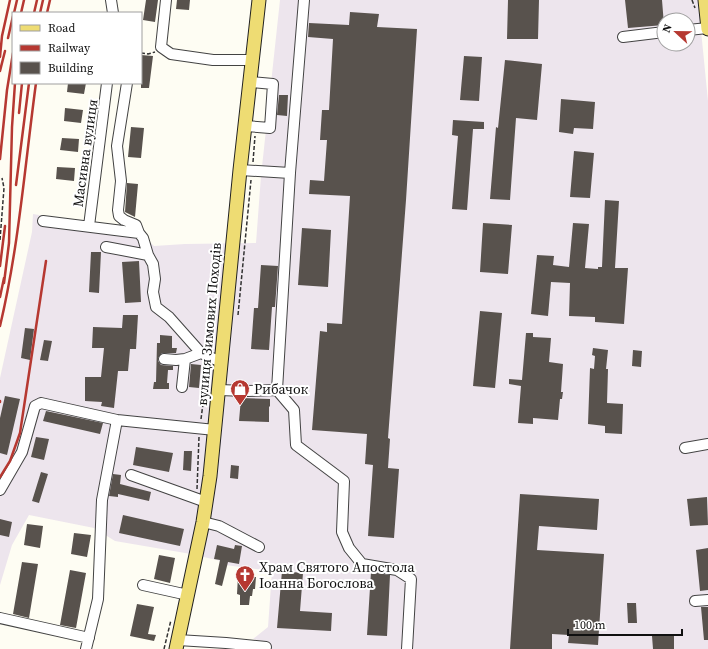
<svg xmlns="http://www.w3.org/2000/svg" width="708" height="649" font-family="'Source Serif 4',serif">
  <style>
    .industrial { fill: #ede5ed; fill-rule: evenodd }
    .building { fill: #58524d }
    .lines { fill: none; stroke-linecap: round; stroke-linejoin: round }
    .minor-casing { stroke: #434343; stroke-width: 12 }
    .major-casing { stroke: #212121; stroke-width: 15 }
    .path { stroke: #323232; stroke-width: 1.5; stroke-dasharray: 4 2; stroke-linecap: butt }
    .minor { stroke: #fff; stroke-width: 10 }
    .major { stroke: #eedc73; stroke-width: 13 }
    .rail { stroke: #b63831; stroke-width: 2.5 }
    .labels { text-anchor: middle; stroke-width: 4; stroke-linejoin: round; paint-order: stroke }
    .street-label { font-size: 14px; fill: #101010; stroke: #fff }
    .poi-label { font-size: 14px; fill: #101010; stroke: #fff; text-anchor: start }
  </style>
  <rect width="100%" height="100%" fill="#fefdf3"/>
  <path class="industrial" d="M280 0H698L708 101V649H269L270 643 253 639 268 627 272 571 225 565V562L191 554 115 541 94 528 29 515 12 545 0 585V378L32 232 33 214 139 231 154 246 185 244 256 243 261 176ZM664 20H688V44H664Z"/>
  <path class="building" d="M146 0H158L155 22 143 20Z
    M177 0H190L189 10 176 9Z
    M508 0H539L538 39H507Z
    M625 0H662L664 25 628 28Z
    M350 12 379 14 377 27 417 29 406 200 388 438 390 439 388 468 399 469 394 538 368 536 373 465 365 464 367 434 312 430 320 331 327 332V323L342 324 350 196 309 194 310 180 324 181 327 140H320L322 110H329L333 39 308 37 309 23 349 25Z
    M141 55 153 56 149 88H141Z
    M464 56 482 57 479 101 460 100Z
    M505 60 542 64 537 120 516 118 510 200 490 199 496 127 498 128Z
    M68 83H86L84 94 67 92Z
    M279 95H288L287 116 277 115Z
    M561 99 595 102 593 129 574 128 573 134 559 132Z
    M65 108 83 110 81 123 64 121Z
    M453 120 484 122V129H473L467 210 452 209 458 136 452 135Z
    M131 127 144 128 141 158 128 157Z
    M62 138 79 139 78 152 60 150Z
    M574 151 594 153 590 198 570 197Z
    M57 167 75 168 74 181 56 179Z
    M127 183 138 184 135 217 125 212Z
    M605 200 619 201 615 268H628L624 324 595 322V317L569 316 570 283 551 282 548 316 531 314 537 255 554 256 553 265 569 267 573 223 589 224 585 268 598 269V267H602Z
    M483 223 512 225 508 274 480 272Z
    M302 228 331 230 328 287 298 285Z
    M91 252H101L99 293 89 292Z
    M139 261 141 302 125 303 122 262Z
    M261 265 278 266 275 307H272L269 350 251 349 254 308H258Z
    M480 311 502 313 495 388 473 386Z
    M123 315H138L136 349H130L128 371H118L114 408 101 406 102 402 85 401V377H101L104 348H92L93 327 122 328Z
    M25 328 34 329 30 360 21 358Z
    M526 333H533V337L551 338 549 362 563 364 561 392H563L562 399H560L558 420 533 418V424L518 423 521 386 509 384V379L522 380Z
    M160 335 172 336V348H177L176 353H162L158 358V361L161 365 173 366V370H168L167 383H169V389H153L154 382H156L157 343H160Z
    M44 340 52 341 48 361 40 360Z
    M593 348 608 350 606 369H608L607 403 623 404 622 434 605 433V426L588 424 590 368 594 369 595 356 592 355Z
    M633 350 642 351 641 367 632 366Z
    M191 364 201 365 199 388 189 387Z
    M5 396 20 399 7 455 0 453V418Z
    M241 398 270 399V407L269 406V422L239 421Z
    M46 411 103 423 100 434 43 421Z
    M36 437 49 439 44 460 31 457Z
    M136 447 173 453 169 472 133 465Z
    M184 451H192L191 471 183 470Z
    M231 465 239 466 238 479 230 478Z
    M41 472 48 474 39 503 32 501Z
    M113 474 121 475 120 484 151 492 149 501 118 494V497L109 496Z
    M520 494 599 499 597 530 539 526 537 550 604 554 598 645 568 643 569 635 552 634V649H510Z
    M707 497 708 525 690 526 687 499Z
    M123 515 184 529 180 546 119 533Z
    M0 519 12 522 9 537 0 535Z
    M27 524 43 526 40 548 24 545Z
    M74 533 91 535 87 557 71 554Z
    M217 545 234 549 235 545 242 546 239 564 228 562 222 586 215 584 220 560 214 559Z
    M708 548V590L700 591 696 550Z
    M159 555 175 558 170 583 154 579Z
    M22 562 38 564 29 618 13 614Z
    M70 570 86 573 76 628 60 625Z
    M282 571 303 573 300 611 332 613 331 631 277 628Z
    M371 572 390 575 387 636 367 635Z
    M238 576 256 577 255 589H253L252 596H250L249 605H240V595L237 594Z
    M627 603H636L637 623H628Z
    M137 604 154 607 148 634 156 635 154 641 130 636Z
    M701 607H708V640H704Z
    M652 636H674V649H653Z"/>
  <g class="lines">
    <g class="minor-casing">
      <path id="minor" d="M111 0 113 13
        M166 0 161 47 171 54 213 60H252
        M688 30 708 28
        M623 37 664 32
        M127 83 117 146 121 181 118 210 119 216 124 220 136 225 139 233
        M246 126 270 128 273 84 250 82
        M240 170 290 173
        M43 221 139 233 143 238 148 255 153 264 155 279 153 292 156 307 169 317 201 353 221 362
        M89 226 107 83
        M106 247 148 255
        M164 359 176 360 185 359
        M182 387 185 359 201 353
        M219 390 247 391 277 390 294 410 296 445 344 481 342 532 349 548 362 564 397 570 411 579 407 649
        M277 390 290 173 304 0
        M685 448 708 444
        M131 475 206 502
        M0 490 22 452 35 406 41 403 117 420 215 430
        M203 522 219 526 259 547
        M143 585 188 595
        M695 601 708 600
        M0 618 89 638
        M178 640 226 643 266 647
        M86 649 98 599 102 500 117 420"/>
    </g>
    <g class="major-casing">
      <path id="major" d="M705 0 708 29
        M176 649 203 522 210 476 240 170 259 0"/>
    </g>
    <path class="path" d="M692 0 695 8
      M141 53 148 54 155 52
      M253 162 255 136
      M0 240 4 188 2 178
      M238 315 251 180
      M201 419 208 365
      M197 489 199 437
      M164 649 171 620"/>
    <use href="#minor" class="minor"/>
    <use href="#major" class="major"/>
    <path class="rail" d="M14 13 17 0
      M21 13 24 0
      M34 13 37 0
      M40 13 43 0
      M47 13 50 0
      M8 38 13 16
      M0 57 2 36 10 0
      M0 71 5 51
      M19 113 22 83
      M0 159 7 90 13 53
      M16 185 29 83
      M0 266 5 226
      M4 283 9 243 12 127 15 83
      M0 297 4 278
      M0 326C19 246 25 164 36 83
      M0 402V401
      M0 477 10 461 20 433 46 261"/>
  </g>
  <defs>
    <g id="shop-pin" transform="scale(1)"><path d="M0 17L-7.5 6A9.5 9.5 0 1 1 7.5 6Z" fill="#b63831" stroke="#fff"/><path d="M-5-2.5h2.3a2.7 3.5 0 0 1 5.4 0H5L5.5 6h-11ZM-1.5-2.5h3a1.5 2.3 0 0 0-3 0Z" fill="#fff"/></g>
    <g id="church-pin" transform="scale(1)"><path d="M0 17L-7.5 6A9.5 9.5 0 1 1 7.5 6Z" fill="#b63831" stroke="#fff"/><path d="M-1.2-6h2.4v3.5h3.3v2.4h-3.3V6h-2.4V-.1h-3.3v-2.4h3.3Z" fill="#fff"/></g>
  </defs>
  <g fill-rule="evenodd">
    <use href="#shop-pin" x="240" y="389"/>
    <use href="#church-pin" x="245" y="575"/>
  </g>
  <g class="labels">
    <g class="street-label">
      <text transform="translate(85 153) rotate(-82)" y="5">Масивна вулиця</text>
      <text transform="translate(209 324) rotate(-85)" y="5">вулиця Зимових Походів</text>
    </g>
    <g class="poi-label">
      <text x="254" y="394">Рибачок</text>
      <text x="259" y="572">Храм Святого Апостола<tspan x="259" dy="16">Іоанна Богослова</tspan></text>
    </g>
  </g>
  <rect x="12" y="12" width="130" height="72" fill="#ffffff" stroke="#9f9f9f"/>
  <rect x="20" y="25" width="20" height="6" fill="#eedc73" stroke="#9f9f9f"/>
  <text x="48" y="32" font-size="12" fill="#101010">Road</text>
  <rect x="20" y="45" width="20" height="6" fill="#b63831" stroke="#9f9f9f"/>
  <text x="48" y="52" font-size="12" fill="#101010">Railway</text>
  <rect x="20" y="62" width="20" height="12" fill="#58524d" stroke="#9f9f9f"/>
  <text x="48" y="72" font-size="12" fill="#101010">Building</text>
  <g transform="translate(676 32) rotate(292)"><circle r="19" fill="#ffffff" stroke="#9f9f9f"/>
  <path d="M0-3L7 15L0 10L-7 15Z" fill="#b63831"/>
  <text y="-6" font-size="11" font-weight="bold" text-anchor="middle" fill="#101010">N</text>
  </g>
  <path d="M568 629v6h114v-6" fill="none" stroke="#101010" stroke-width="2"/>
  <text x="574" y="629" font-size="12" fill="#101010" stroke="#ffffff" stroke-width="3" paint-order="stroke">100 m</text>
</svg>
